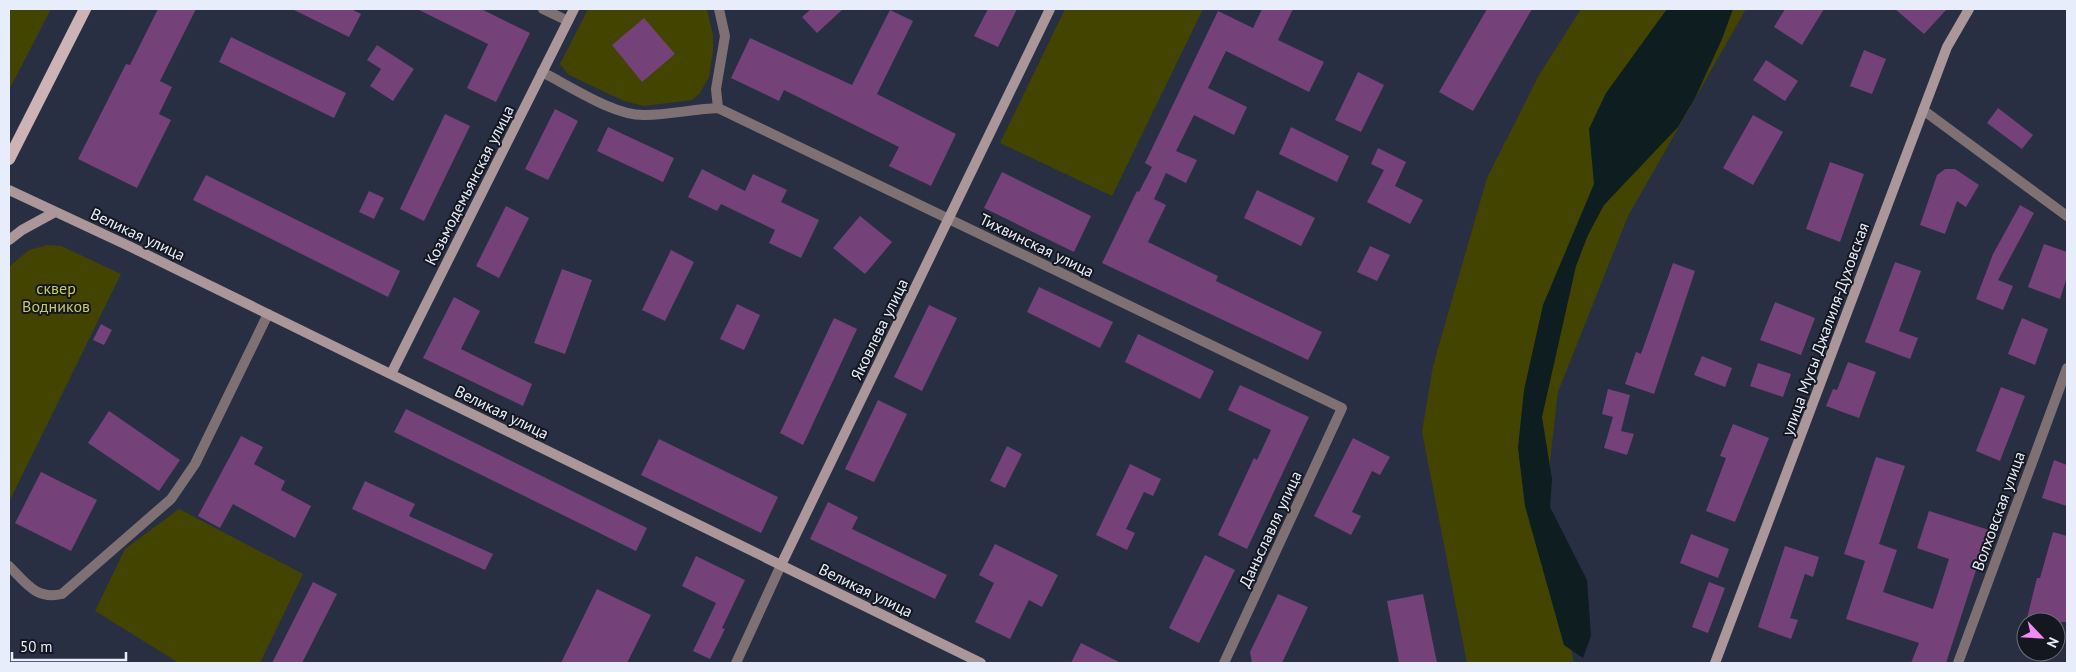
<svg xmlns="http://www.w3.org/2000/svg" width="2076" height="672" font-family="'PT Sans',sans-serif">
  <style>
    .green { fill: #434400 }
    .water { fill: #0e1d1f }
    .building { fill: #744179 }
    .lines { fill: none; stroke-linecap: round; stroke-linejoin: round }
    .street { stroke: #7f7173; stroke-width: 10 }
    .secondary { stroke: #ab9699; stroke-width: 10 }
    .primary { stroke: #ceb3b6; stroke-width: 12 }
    .labels { text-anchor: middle; stroke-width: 4; stroke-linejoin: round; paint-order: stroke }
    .street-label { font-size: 16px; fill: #e8edfb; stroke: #141720 }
    .park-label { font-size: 16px; fill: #c8cc5a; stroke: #141720 }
  </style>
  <rect width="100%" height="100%" fill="#282f43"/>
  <path class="green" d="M9 9H51L9 90Z
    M588 9H707L713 35V51L709 77 700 93 692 100 644 106 624 101 569 75 560 64Z
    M1065 9H1203L1112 196 1000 143Z
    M1581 9H1746L1628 216 1558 392 1544 513 1574 663H1467L1422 432 1433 366 1487 178 1539 75Z
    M48 245 61 246 121 274 9 502V267L29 250Z
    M179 509 303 574 260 663H179L95 611 125 549Z"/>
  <path class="water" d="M1667 9H1733L1722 39 1695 98 1678 127 1604 205 1588 235 1576 266 1542 417 1552 479 1550 507 1587 580 1591 636 1583 658 1564 645 1525 506 1518 448 1524 390 1543 305 1594 184 1589 129 1606 93Z"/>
  <path class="building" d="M158 9H196L160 81 172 87 159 114 171 120 137 188 78 159 126 64 130 65Z
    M292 9H351L361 14 349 37Z
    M417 9H481L530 33 496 102 467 88 488 44Z
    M811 9H843L817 33 802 17Z
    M988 9H1017L998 47 974 36Z
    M1262 9H1293L1278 40 1324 62 1309 92 1226 51 1208 88 1247 107 1234 135 1194 115 1176 151 1197 160 1186 183 1166 173 1154 199 1166 205 1148 242 1218 276 1216 281 1322 332 1308 360 1102 263 1137 191 1139 192 1152 167 1145 163 1218 11 1253 28Z
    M1487 9H1532L1473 111 1439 92Z
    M1785 9H1824L1802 45 1774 27Z
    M1895 9H1947L1924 34Z
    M890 10 913 21 877 94 956 134 931 186 889 166 899 147 784 90 779 101 731 78 750 38 852 85Z
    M644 18 675 54 642 82 612 45Z
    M231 37 346 93 334 118 219 62Z
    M377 45 414 69 393 101 370 86 381 69 367 60Z
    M1864 50 1886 59 1872 94 1850 86Z
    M1766 60 1798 81 1785 101 1753 80Z
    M1358 72 1384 85 1361 132 1335 120Z
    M1998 108 2033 135 2022 149 1987 123Z
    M555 109 578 121 548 180 525 169Z
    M445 114 470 126 424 221 400 209Z
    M1753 115 1783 132 1753 185 1723 168Z
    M608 127 674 158 663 182 597 151Z
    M1291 127 1349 156 1337 182 1279 154Z
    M1378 148 1406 162 1395 186 1423 200 1410 224 1367 202 1384 170 1371 164Z
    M1830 162 1864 174 1840 242 1806 229Z
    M702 169 745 191 753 174 787 190 781 202 819 220 801 258 769 243 775 230 721 204 717 211 688 197Z
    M1945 169H1955L1979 185 1966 207 1957 201 1945 234 1920 225 1937 175Z
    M1002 172 1091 216 1074 252 984 208Z
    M206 175 400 271 388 297 193 200Z
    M1257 190 1315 218 1301 246 1244 218Z
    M369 191 384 198 374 219 359 212Z
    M2020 205 2034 213 1998 280 2013 286 2003 310 1976 299 1993 254Z
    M506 206 529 218 499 278 476 266Z
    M860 216 892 242 865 274 833 248Z
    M2044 244 2067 252V277L2060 299 2028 287Z
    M1370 246 1390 255 1377 281 1357 272Z
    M671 250 694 262 665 321 642 310Z
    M1895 262 1921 271 1899 331 1918 338 1910 359 1865 342Z
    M1673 263 1695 271 1654 394 1625 384 1636 352 1641 354Z
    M562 269 592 280 565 354 534 343Z
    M1039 287 1113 322 1100 348 1027 312Z
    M454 297 480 311 461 349 532 384 523 406 423 358Z
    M1775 302 1815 318 1801 355 1760 340Z
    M737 304 760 315 744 350 720 339Z
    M929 305 957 318 922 391 894 377Z
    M834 318 857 329 803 445 780 433Z
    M2022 318 2048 329 2035 365 2008 354Z
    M101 324 112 330 104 345 93 340Z
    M1138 334 1214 371 1200 399 1125 362Z
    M1702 356 1732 368 1725 387 1694 375Z
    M1848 362 1876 372 1859 418 1826 406 1833 389 1837 390Z
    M1758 363 1791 374 1783 397 1750 386Z
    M1240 385 1309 417 1247 549 1218 535 1254 458 1257 460 1271 430 1228 410Z
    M2001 387 2025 396 2000 461 1976 451Z
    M1608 389 1630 395 1621 431 1634 434 1627 455 1604 448 1613 417 1602 414Z
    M878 400 907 414 874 482 845 469Z
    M406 409 647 528 636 551 394 432Z
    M109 411 180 460 159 491 88 443Z
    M1733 424 1769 438 1735 522 1706 511 1726 458 1720 456Z
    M241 436 263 447 254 464 285 481 281 490 311 506 295 538 233 504 220 528 198 516Z
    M1353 438 1390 457 1380 475 1372 471 1352 512 1361 516 1351 535 1314 516Z
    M659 439 778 497 761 533 641 475Z
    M1007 446 1022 454 1005 488 990 481Z
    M1876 457 1905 466 1879 544 1897 550 1883 592 1933 609 1949 559 1917 548 1929 511 1989 530 1946 663H1911L1919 643 1846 619 1865 561 1844 554Z
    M2054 460 2067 465V506L2042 498Z
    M1130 464 1161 479 1153 496 1144 492 1126 529 1135 533 1127 550 1096 535Z
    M41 472 97 500 71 551 15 523Z
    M365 481 415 504 409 516 493 554 485 570 352 509Z
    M828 502 858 517 852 529 947 575 935 599 810 539Z
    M2053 532 2067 536V622H2026L2037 578H2040Z
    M1691 534 1729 549 1718 578 1680 563Z
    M995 544 1058 575 1042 607 1029 600 1010 639 975 622 994 583 979 575Z
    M1785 546 1819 557 1813 577 1805 574 1790 618 1798 620 1791 639 1758 627Z
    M1205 555 1235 570 1199 643 1169 628Z
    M696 556 745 580 722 628 725 629 710 659 693 651 716 603 682 586Z
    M313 582 337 594 302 663H272Z
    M1709 582 1725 588 1708 633 1692 627Z
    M597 589 651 615 627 663H561Z
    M1278 594 1308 607 1282 663H1252L1250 652Z
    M1423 594 1437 663H1399L1387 601Z
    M1081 643 1121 663H1071Z"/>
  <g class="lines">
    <path class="street" d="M543 9 568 21
      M542 72C570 86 614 116 645 115 669 115 694 109 718 108L1342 408 1224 663
      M718 108 716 89 725 36 719 9
      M1923 110 2067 216
      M9 566C26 583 36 600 62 594L171 499 195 464 268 314
      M736 663 781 565
      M1958 663 2067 368"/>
    <path class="secondary" d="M9 190 131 247 981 663
      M9 240 22 230 55 212
      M391 374 574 9
      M781 565 1050 9
      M1715 663 1947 47 1969 9"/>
    <path class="primary" d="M9 159 85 9"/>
  </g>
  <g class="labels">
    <g class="street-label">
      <text transform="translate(469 185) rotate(-63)" y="6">Козьмодемьянская улица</text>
      <text transform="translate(138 234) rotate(25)" y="6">Великая улица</text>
      <text transform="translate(1037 245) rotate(26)" y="6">Тихвинская улица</text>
      <text transform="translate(879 329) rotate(-64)" y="6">Яковлева улица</text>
      <text transform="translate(1825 329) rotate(-70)" y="6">улица Мусы Джалиля-Духовская</text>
      <text transform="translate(502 412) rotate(26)" y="6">Великая улица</text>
      <text transform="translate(1998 511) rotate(-70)" y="6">Волховская улица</text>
      <text transform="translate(1270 529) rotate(-65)" y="6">Даньславля улица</text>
      <text transform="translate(866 590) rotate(26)" y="6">Великая улица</text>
    </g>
    <g class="park-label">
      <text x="56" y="294">сквер<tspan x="56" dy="18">Водников</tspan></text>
    </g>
  </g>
  <rect width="2076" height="672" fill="none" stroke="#e8edfb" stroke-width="20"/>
  <g transform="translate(2041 637) rotate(115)"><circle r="24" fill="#141720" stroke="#696d78"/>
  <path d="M0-4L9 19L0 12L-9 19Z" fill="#f28af3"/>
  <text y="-8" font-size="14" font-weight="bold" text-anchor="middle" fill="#e8edfb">N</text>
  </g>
  <path d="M12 652v8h114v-8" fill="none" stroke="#e8edfb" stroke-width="2.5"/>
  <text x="20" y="652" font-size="15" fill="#e8edfb" stroke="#141720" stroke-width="4" paint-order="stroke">50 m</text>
</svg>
